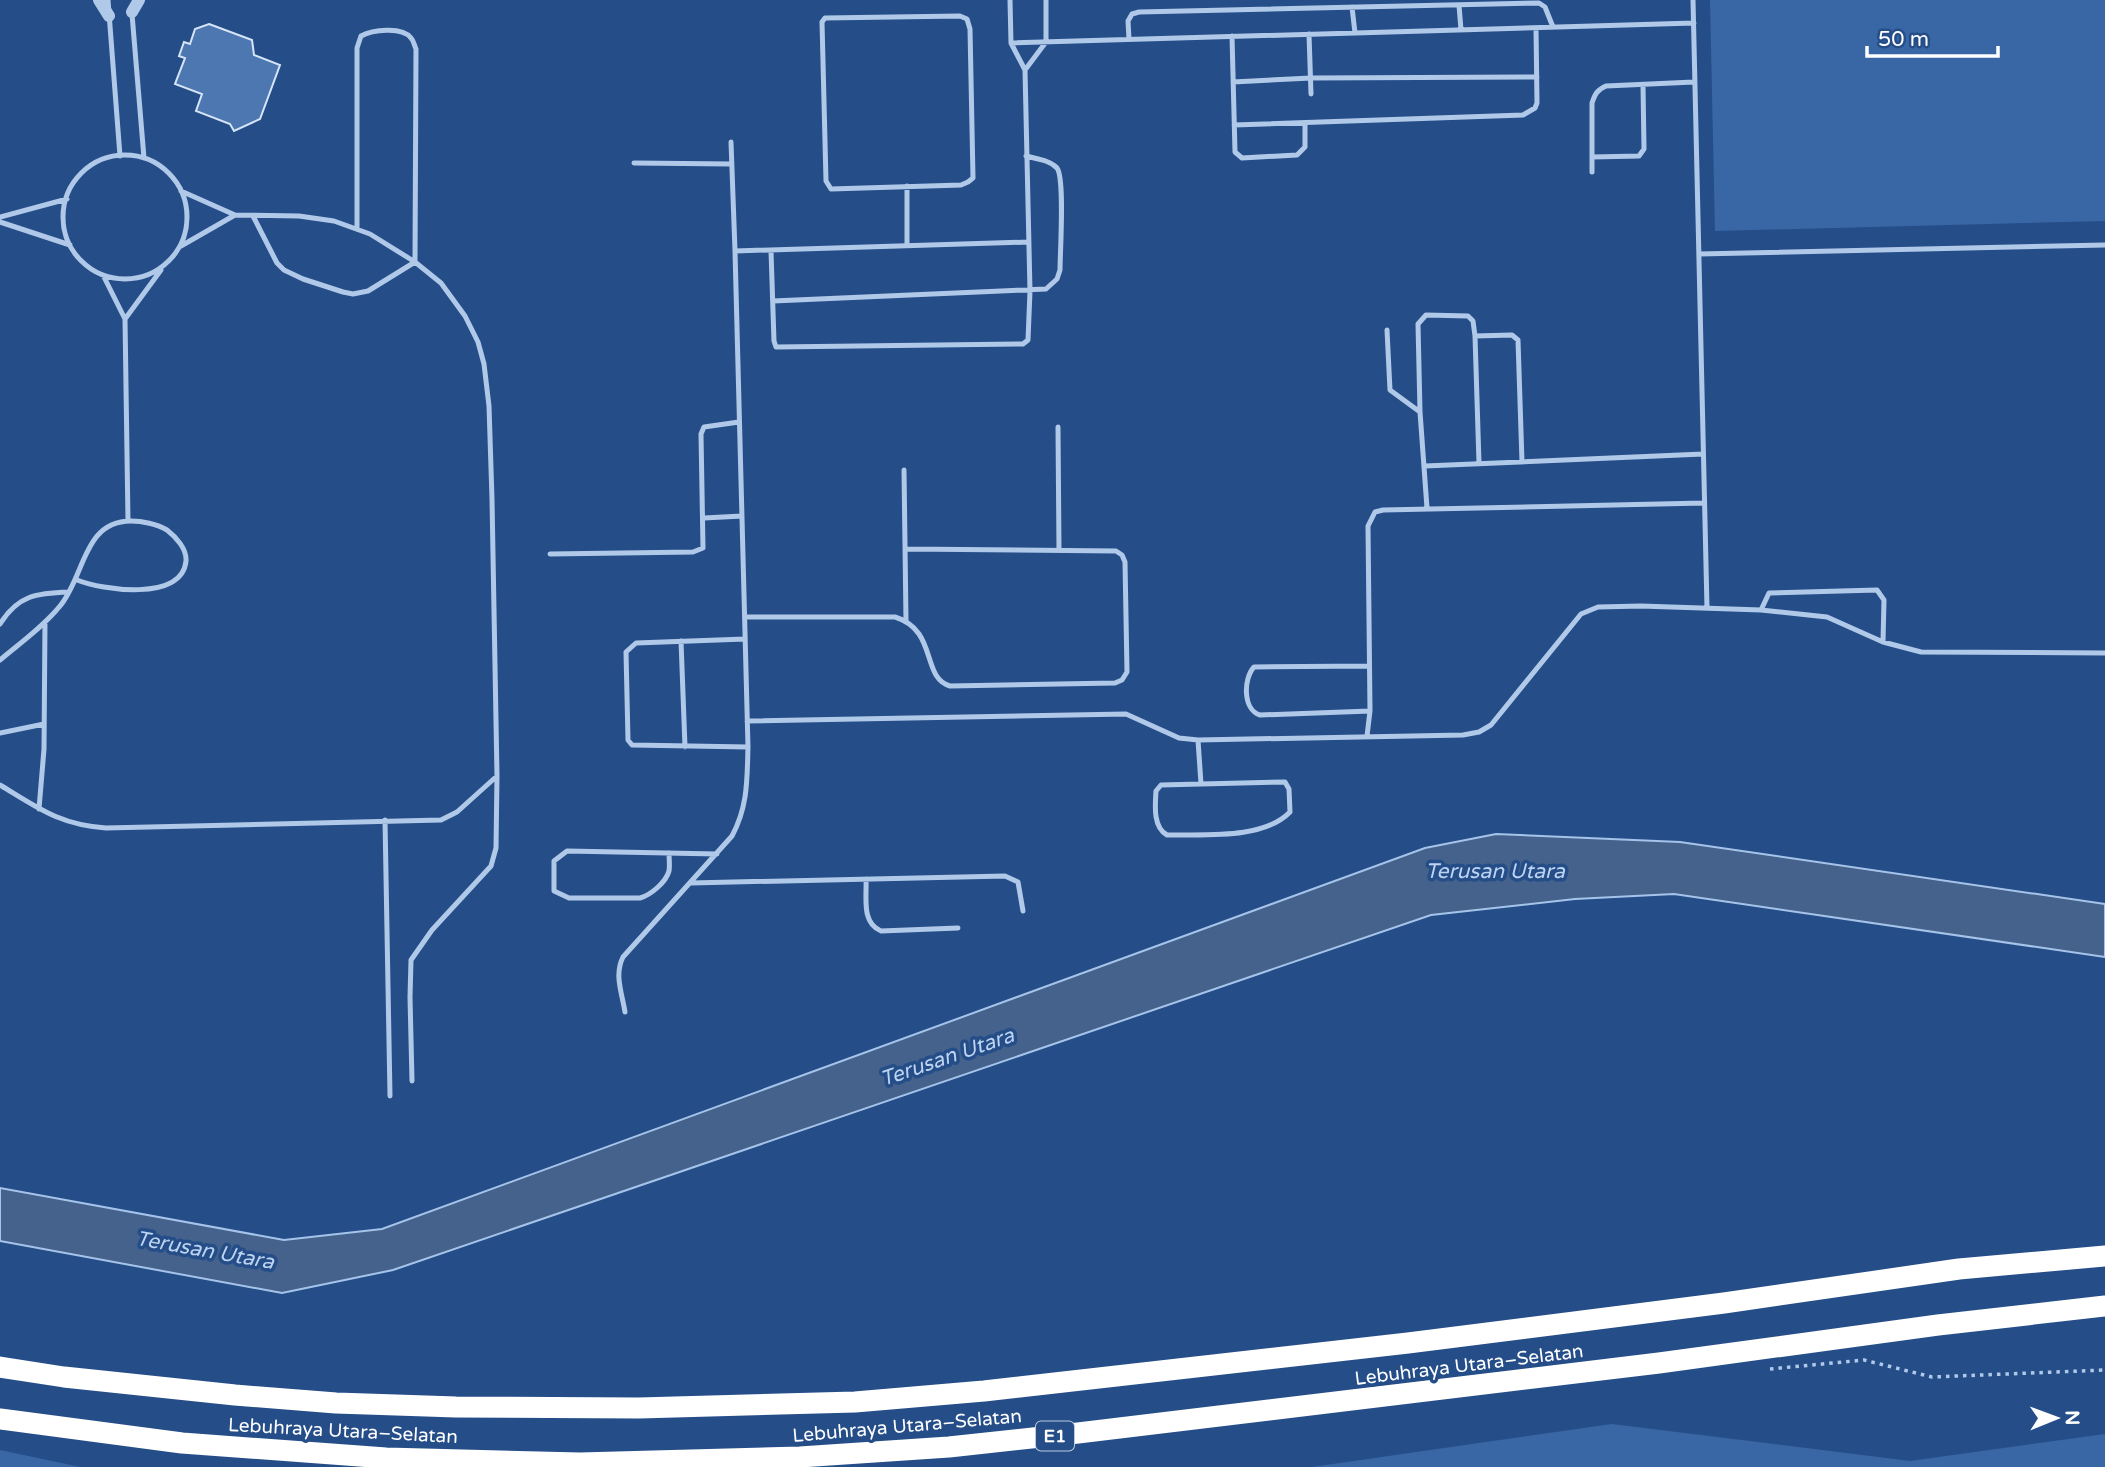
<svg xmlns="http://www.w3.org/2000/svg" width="2105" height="1467" font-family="'Varela Round',sans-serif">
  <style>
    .green { fill: #3967a5 }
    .water { fill: #44628c; stroke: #a6c4ea; stroke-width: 2 }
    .building { fill: #4d77b0; stroke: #d6e4f7; stroke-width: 2 }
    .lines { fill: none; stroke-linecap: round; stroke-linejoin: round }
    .path { stroke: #b1c9e9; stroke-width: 3.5; stroke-dasharray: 3.5 5; stroke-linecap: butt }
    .service { stroke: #b1c9e9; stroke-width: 5 }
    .tertiary { stroke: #b1c9e9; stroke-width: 12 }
    .motorway { stroke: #fff; stroke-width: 21 }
    .labels { text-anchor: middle; stroke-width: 7; stroke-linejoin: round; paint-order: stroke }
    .shield { fill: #254e89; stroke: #becadc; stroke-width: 2 }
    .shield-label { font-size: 18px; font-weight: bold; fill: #fff }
    .street-label { font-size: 19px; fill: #fff; stroke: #254e89 }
    .water-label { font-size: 21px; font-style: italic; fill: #bdd3f1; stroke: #254e89 }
  </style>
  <rect width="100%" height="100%" fill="#254e89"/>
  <path class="green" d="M1710 0H2105V221L1715 231Z
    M1612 1424 1910 1461 2105 1434V1467H1312Z
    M0 1450 71 1465 80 1467H0Z"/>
  <path class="water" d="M1496 834 1680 842 2105 904V957L1674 894 1575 899 1431 915 393 1270 282 1293 0 1241V1188L284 1240 382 1229 1425 848Z"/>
  <path class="building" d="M209 24 252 40 254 55 280 65 260 119 234 131 230 124 196 111 202 94 175 84 185 58 179 56 184 42 190 44 195 29Z"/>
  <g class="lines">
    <path class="path" d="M1770 1369 1864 1360 1932 1377 2105 1370"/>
    <path class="service" d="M108 0 120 156
      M1693 0 1707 608
      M1459 5 1461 30
      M1352 7 1355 33
      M132 14 144 158
      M960 16 967 19 970 29 973 178 968 182 961 185 831 189 826 181 822 22 825 18Z
      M1309 34 1311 94
      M1232 36 1235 152 1242 158 1297 155 1305 147V123
      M1129 39 1128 21 1132 14 1139 12 1539 3 1545 7 1553 27
      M1011 43 1694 23
      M1025 70 1046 42V0
      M1233 82 1311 78 1537 77
      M1234 125 1523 115 1535 108 1537 103 1536 28
      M731 142 735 251
      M63 217a62 62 0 1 1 124 0a62 62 0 1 1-124 0Z
      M1592 157 1639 156 1644 149 1643 85
      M634 163 731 164
      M1592 172V103C1595 94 1597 90 1606 86L1694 82
      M907 186V244
      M181 191 235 215 299 216 334 221 370 234 415 262 441 283 465 316 478 342 484 364 489 406 492 499 497 776 496 848 491 866 432 930 411 960 410 997 412 1081
      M253 216 277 263 284 270 303 279 343 292 353 294 368 291 415 262 416 49C414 45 414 41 411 38 402 26 372 30 361 36L357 48V228
      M0 217 67 199
      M0 222 70 245
      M181 246 235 215
      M771 251 774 341 776 347 1023 344 1028 340 1030 291 1025 70 1011 43 1010 0
      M1699 254 2105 245
      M103 275 125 319 128 521
      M773 301 1046 289 1057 279 1060 270C1060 253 1065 178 1057 168 1050 160 1036 159 1026 156
      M125 319 161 270
      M1387 330 1390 390 1420 412
      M1475 336 1512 335 1518 340 1522 462
      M1058 427 1059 549
      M1425 466 1703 454
      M904 470 906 620
      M1427 508 1420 412 1418 324 1426 315 1468 316 1473 321 1475 336 1479 463
      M704 518 742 516
      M550 554 693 552 703 548 701 434 704 427 739 422
      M1761 610 1769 593 1877 590 1884 600 1883 642
      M745 617H895C938 630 921 678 950 686L1115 683 1122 680 1127 672 1125 562 1122 555 1116 551 905 549
      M0 624C18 595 37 593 69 592
      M745 639 636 643 626 652 628 740 632 745 748 747
      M681 641 685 747
      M0 660C20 643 43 627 60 606 85 576 83 521 131 521 142 521 157 524 167 530 176 537 187 549 186 561 182 602 102 590 77 580
      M1369 666 1254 667C1243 679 1243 710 1260 715L1370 711
      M747 721 1126 714 1179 738 1198 740 1463 735 1479 732 1491 725 1581 614 1598 607 1641 606 1761 610 1827 617 1883 642 1921 652 2105 653
      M0 733 44 724
      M1367 736 1370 711 1368 526 1375 512 1383 510 1704 503
      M1198 740 1201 784 1285 782 1289 789 1290 812C1263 840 1203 834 1167 835 1153 827 1155 806 1156 791L1161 785 1201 784
      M0 785C38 808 60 825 106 828L441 820 457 812 497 776
      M39 809 44 749 45 622
      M385 820 390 1096
      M669 853C669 858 670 866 669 871 666 882 651 895 640 898H569L554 891V861L567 851 717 854
      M866 879C867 897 861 923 881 931L958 928
      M691 883 1005 876 1018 882 1023 911
      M625 1012C622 993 614 975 623 957L732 836C748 806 747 780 748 747L735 251 1029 242"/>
    <path class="tertiary" d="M99 0 109 16
      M132 12 139 0"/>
    <path class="motorway" d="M0 1367 64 1377 235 1395 336 1403 456 1407 639 1408 855 1402 984 1391 1408 1343 1724 1303 1959 1269 2105 1256
      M0 1419 182 1443 386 1458 580 1463 800 1457 949 1447 1078 1433 1659 1363 1938 1325 2105 1306"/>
  </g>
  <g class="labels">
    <rect class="shield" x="1036" y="1421.5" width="38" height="29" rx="5"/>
    <g class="shield-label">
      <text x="1055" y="1442">E1</text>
    </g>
    <g class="street-label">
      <text transform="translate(1469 1364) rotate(-7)" y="7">Lebuhraya Utara–Selatan</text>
      <text transform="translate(907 1425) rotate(-5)" y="7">Lebuhraya Utara–Selatan</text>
      <text transform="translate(343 1430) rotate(3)" y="7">Lebuhraya Utara–Selatan</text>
    </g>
    <g class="water-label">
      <text x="1495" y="878">Terusan Utara</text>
      <text transform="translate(947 1057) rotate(-19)" y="7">Terusan Utara</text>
      <text transform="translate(205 1250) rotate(10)" y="7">Terusan Utara</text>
    </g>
  </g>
  <g transform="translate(2056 1418) rotate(89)" stroke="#254e89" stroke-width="5" paint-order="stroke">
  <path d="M0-5L12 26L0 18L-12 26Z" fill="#ffffff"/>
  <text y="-10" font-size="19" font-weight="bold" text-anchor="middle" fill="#ffffff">N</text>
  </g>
  <path d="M1867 46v10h131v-10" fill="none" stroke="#ffffff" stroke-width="3.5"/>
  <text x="1878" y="46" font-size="21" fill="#ffffff" stroke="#254e89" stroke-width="5" paint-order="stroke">50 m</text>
</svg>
